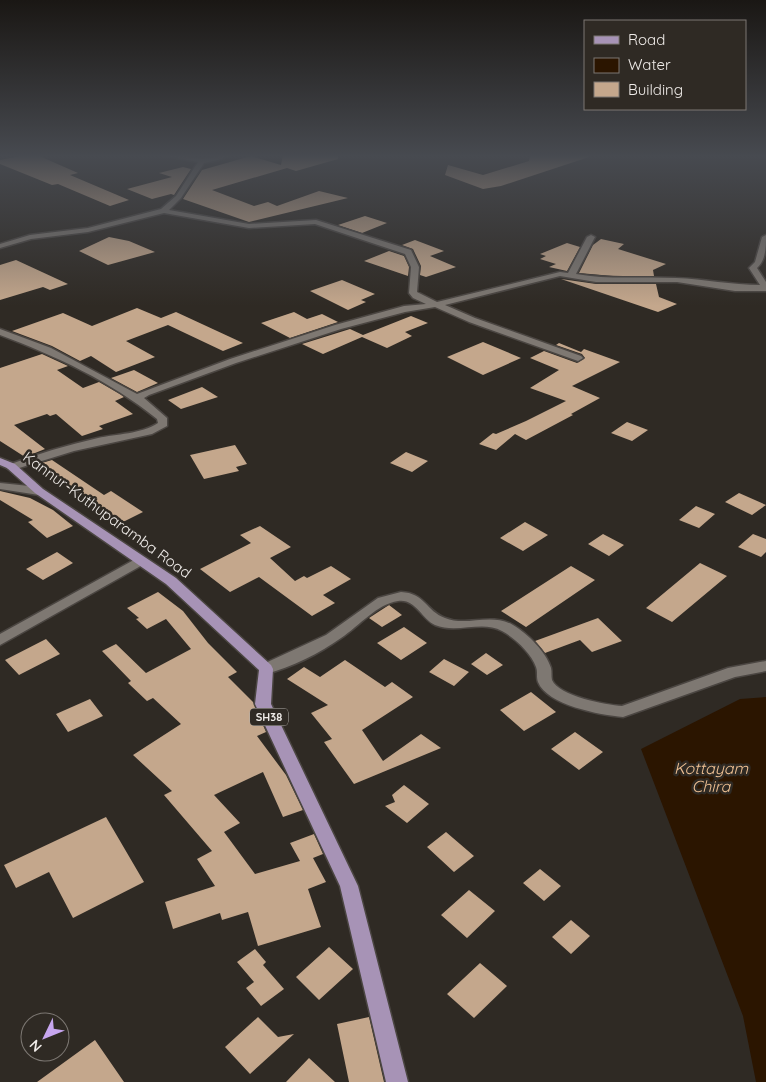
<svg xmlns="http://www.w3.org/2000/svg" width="766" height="1082" font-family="Quicksand,sans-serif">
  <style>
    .water { fill: #2b1500 }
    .building { fill: #c4a78c }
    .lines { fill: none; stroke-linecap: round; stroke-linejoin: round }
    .street-casing { stroke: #4b4642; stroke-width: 3 }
    .primary-casing { stroke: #4b4642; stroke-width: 3 }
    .street { fill: #7e7872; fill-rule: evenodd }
    .primary { fill: #a793b6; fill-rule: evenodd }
    .labels { text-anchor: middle; stroke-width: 5; stroke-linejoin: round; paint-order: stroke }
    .shield { fill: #2f2a24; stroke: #b5b1ad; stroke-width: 1 }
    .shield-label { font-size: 11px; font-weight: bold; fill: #efebe8 }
    .near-street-label { font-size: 15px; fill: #efebe8; stroke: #2f2a24 }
    .near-water-label { font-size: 16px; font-style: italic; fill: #f0c193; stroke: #2f2a24 }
  </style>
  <rect width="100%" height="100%" fill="#2f2a24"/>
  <path class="water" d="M766 697V1082H756L743 1016 641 749 740 699Z"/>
  <path class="building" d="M26 155H37L78 173 70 175 129 200 110 206 58 184 52 185 0 164V160Z
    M283 155H338V159L296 171 287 168 212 190 254 206 268 202 277 206 319 191 348 198 249 222 183 199 202 170 251 156 281 165Z
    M530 155H588L589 157 501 186 483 189 445 175 448 165 483 175 529 161Z
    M183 167 191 169 174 195 171 194 152 199 127 189 172 177 159 173Z
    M365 216 387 223 362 233 338 225Z
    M109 237 129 241 155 252 108 265 79 251Z
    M601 239 624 244 618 249 666 264 653 270 654 276H613L579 273 593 245Z
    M415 240 444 251 430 256 456 267 426 277 420 275 421 266 413 249 402 245Z
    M567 243 580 247 567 271 549 267 556 264 540 259 546 256 540 254Z
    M389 251 404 256 409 267 408 276 364 261Z
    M16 260 68 284 50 290 43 287 0 300V265Z
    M561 279 596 284H656L659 297 677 304 658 312Z
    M342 280 375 294 361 300 366 302 348 310 310 291Z
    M137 308 161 318 176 312 243 343 223 351 168 325 126 341 155 357 116 372 91 356 80 361 52 346 12 331 63 313 92 326Z
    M294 312 307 319 322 314 338 322 290 338 261 323Z
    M411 316 428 323 405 332 412 336 387 348 362 337 323 354 302 344 350 329 363 335Z
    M483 342 521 358 483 375 447 357Z
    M559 343 581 352 584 349 620 362 572 386 600 398 571 414 573 415 526 440 515 434 496 450 479 444 493 433 496 434 526 421 566 401 530 388 559 370 530 358 544 351 577 363 585 358 582 354 556 345Z
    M42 354 68 366 57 370 83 388 99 382 120 394 124 397 115 401 133 414 99 426 103 429 82 436 56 414 50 416 47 414 14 425 45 449 25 457 11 448 0 441V368Z
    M134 370 158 383 137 392 111 378Z
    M202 387 218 397 181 409 168 400Z
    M627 422 648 430 632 441 611 433Z
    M235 445 247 464 236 467 239 471 204 479 190 455Z
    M406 452 428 461 412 472 390 463Z
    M52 460 104 495 111 491 143 512 119 524 35 465Z
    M0 491 30 498 53 510 73 526 47 538 28 522 33 520 0 500Z
    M739 493 766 505 752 515 725 502Z
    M696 506 715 514 699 528 679 520Z
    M525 522 548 535 523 551 500 538Z
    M260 526 291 547 270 558 295 581 304 576 307 578 331 566 351 579 323 595 335 603 312 616 259 577 230 592 200 569 251 543 240 535Z
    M603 534 624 545 609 556 588 544Z
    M753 534 766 539V552L761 557 738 547Z
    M57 552 73 563 43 580 26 569Z
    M700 563 727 576 672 622 646 608Z
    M571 566 595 580 526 627 501 611Z
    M158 592 183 611 208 643 237 672 228 677 253 702 266 732 257 736 286 775 303 810 283 817 263 772 214 795 240 823 224 832 255 874 300 861 290 843 314 834 323 854 313 858 326 882 308 889 321 927 258 946 248 912 222 920 220 913 173 929 165 902 215 886 197 859 212 851 164 795 172 791 133 755 181 724 153 698 147 701 128 683 131 681 102 651 116 644 146 673 191 649 166 619 147 629 136 619 139 618 127 608Z
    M389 605 402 615 382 627 369 618Z
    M598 618 622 641 592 652 580 640 545 653 535 641Z
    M404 627 427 643 401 660 377 643Z
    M46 639 60 654 19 675 5 660Z
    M486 653 503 665 487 675 471 664Z
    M444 659 469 672 454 686 429 672Z
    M345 660 385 687 392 682 413 697 362 730 383 761 421 734 441 748 354 784 324 742 332 739 311 713 328 705 287 679 304 667 320 677Z
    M531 692 556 712 524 731 500 710Z
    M90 699 103 716 68 732 56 714Z
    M575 732 603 752 579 770 551 749Z
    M404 785 429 804 407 823 385 806 395 802 392 795Z
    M106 817 144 882 73 918 49 872 16 888 4 865Z
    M446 832 474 856 454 872 427 847Z
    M540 869 561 886 544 901 523 883Z
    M469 890 495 911 467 938 441 915Z
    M571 920 590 936 571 954 552 937Z
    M329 947 353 969 319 1000 296 977Z
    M255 949 266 962 263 965 284 989 261 1006 246 988 254 982 237 962Z
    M480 963 507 986 474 1018 447 994Z
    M258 1017 278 1037 294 1034 250 1074 225 1047Z
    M369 1017 384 1082H349L337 1024Z
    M95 1040 124 1082H37Z
    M309 1058 335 1082H286Z"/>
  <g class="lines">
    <g class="street-casing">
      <path id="street" d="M162 155H175L202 159 231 155 218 160 204 163 181 198 169 210 249 224 316 220 411 250 419 267 417 292 437 302 560 272 568 273 587 237 591 235 595 237 576 274C609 280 642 276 676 278 704 279 732 285 760 285L749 268 755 262 762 237 766 235C766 247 766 260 757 268L766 282V291H735L677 282H596L560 276 445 305 475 318 581 356 583 358 578 361 469 322 435 307 405 312 341 329 236 363 149 395 144 398 167 418V426L152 434 74 451 16 469H8L6 467 8 465C37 454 67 445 98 438 116 434 141 434 158 423L157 419C110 381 56 356 0 335V329L51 348 137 394 230 359 335 325 404 306 426 304 413 298 409 293 411 267 405 254 315 224 249 228 164 213 88 232 31 239 0 248V244L30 235 88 228 161 209 176 196 198 162Z
        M0 483 39 487 45 491 39 495 0 489Z
        M141 556 147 560 146 563 0 645V634Z
        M401 592C425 593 426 611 445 618 467 627 490 612 513 625 528 634 546 652 551 668 552 672 551 676 552 680 559 696 606 705 622 706L728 668 766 661V671L735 677 623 717C600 715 547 705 538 682 536 677 538 672 536 667 531 653 515 638 502 631 482 620 457 634 435 625 422 619 415 598 398 601 377 604 359 626 341 638 320 653 292 667 266 674L261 673 259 669 261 665 326 635 378 598Z"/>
    </g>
    <g class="primary-casing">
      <path id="primary" d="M0 458 15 464 43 489 176 578 271 665 273 669 271 704 358 886 408 1082H386L340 886 255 704 259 670 166 584 35 493 7 468 0 465Z"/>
    </g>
    <use href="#street" class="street"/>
    <use href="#primary" class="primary"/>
  </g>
  <linearGradient id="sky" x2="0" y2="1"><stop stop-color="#1a1714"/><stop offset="0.51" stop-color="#474a50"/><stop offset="1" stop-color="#474a50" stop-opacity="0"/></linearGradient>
  <rect width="766" height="306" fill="url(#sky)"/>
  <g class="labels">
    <rect class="shield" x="250" y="708.5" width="38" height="17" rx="4"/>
    <g class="shield-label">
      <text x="269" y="721">SH38</text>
    </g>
    <g class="near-street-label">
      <text transform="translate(107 515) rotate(36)" y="5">Kannur-Kuthuparamba Road</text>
    </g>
    <g class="near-water-label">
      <text x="711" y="774">Kottayam<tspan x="711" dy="18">Chira</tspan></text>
    </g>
  </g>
  <rect x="584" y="20" width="162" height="90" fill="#2f2a24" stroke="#7c7772"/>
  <rect x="594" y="36" width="25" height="8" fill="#a793b6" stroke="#7c7772"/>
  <text x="628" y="45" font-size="15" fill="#efebe8">Road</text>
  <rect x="594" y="58" width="25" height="15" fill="#2b1500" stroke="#7c7772"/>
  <text x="628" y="70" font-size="15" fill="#efebe8">Water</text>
  <rect x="594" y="82" width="25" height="15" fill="#c4a78c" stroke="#7c7772"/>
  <text x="628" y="95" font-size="15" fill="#efebe8">Building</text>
  <g transform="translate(45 1037) rotate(227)"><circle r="24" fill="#2f2a24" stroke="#7c7772"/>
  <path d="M0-4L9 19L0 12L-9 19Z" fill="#c7a6ef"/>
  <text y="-8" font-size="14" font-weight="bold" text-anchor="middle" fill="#efebe8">N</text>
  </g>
</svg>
